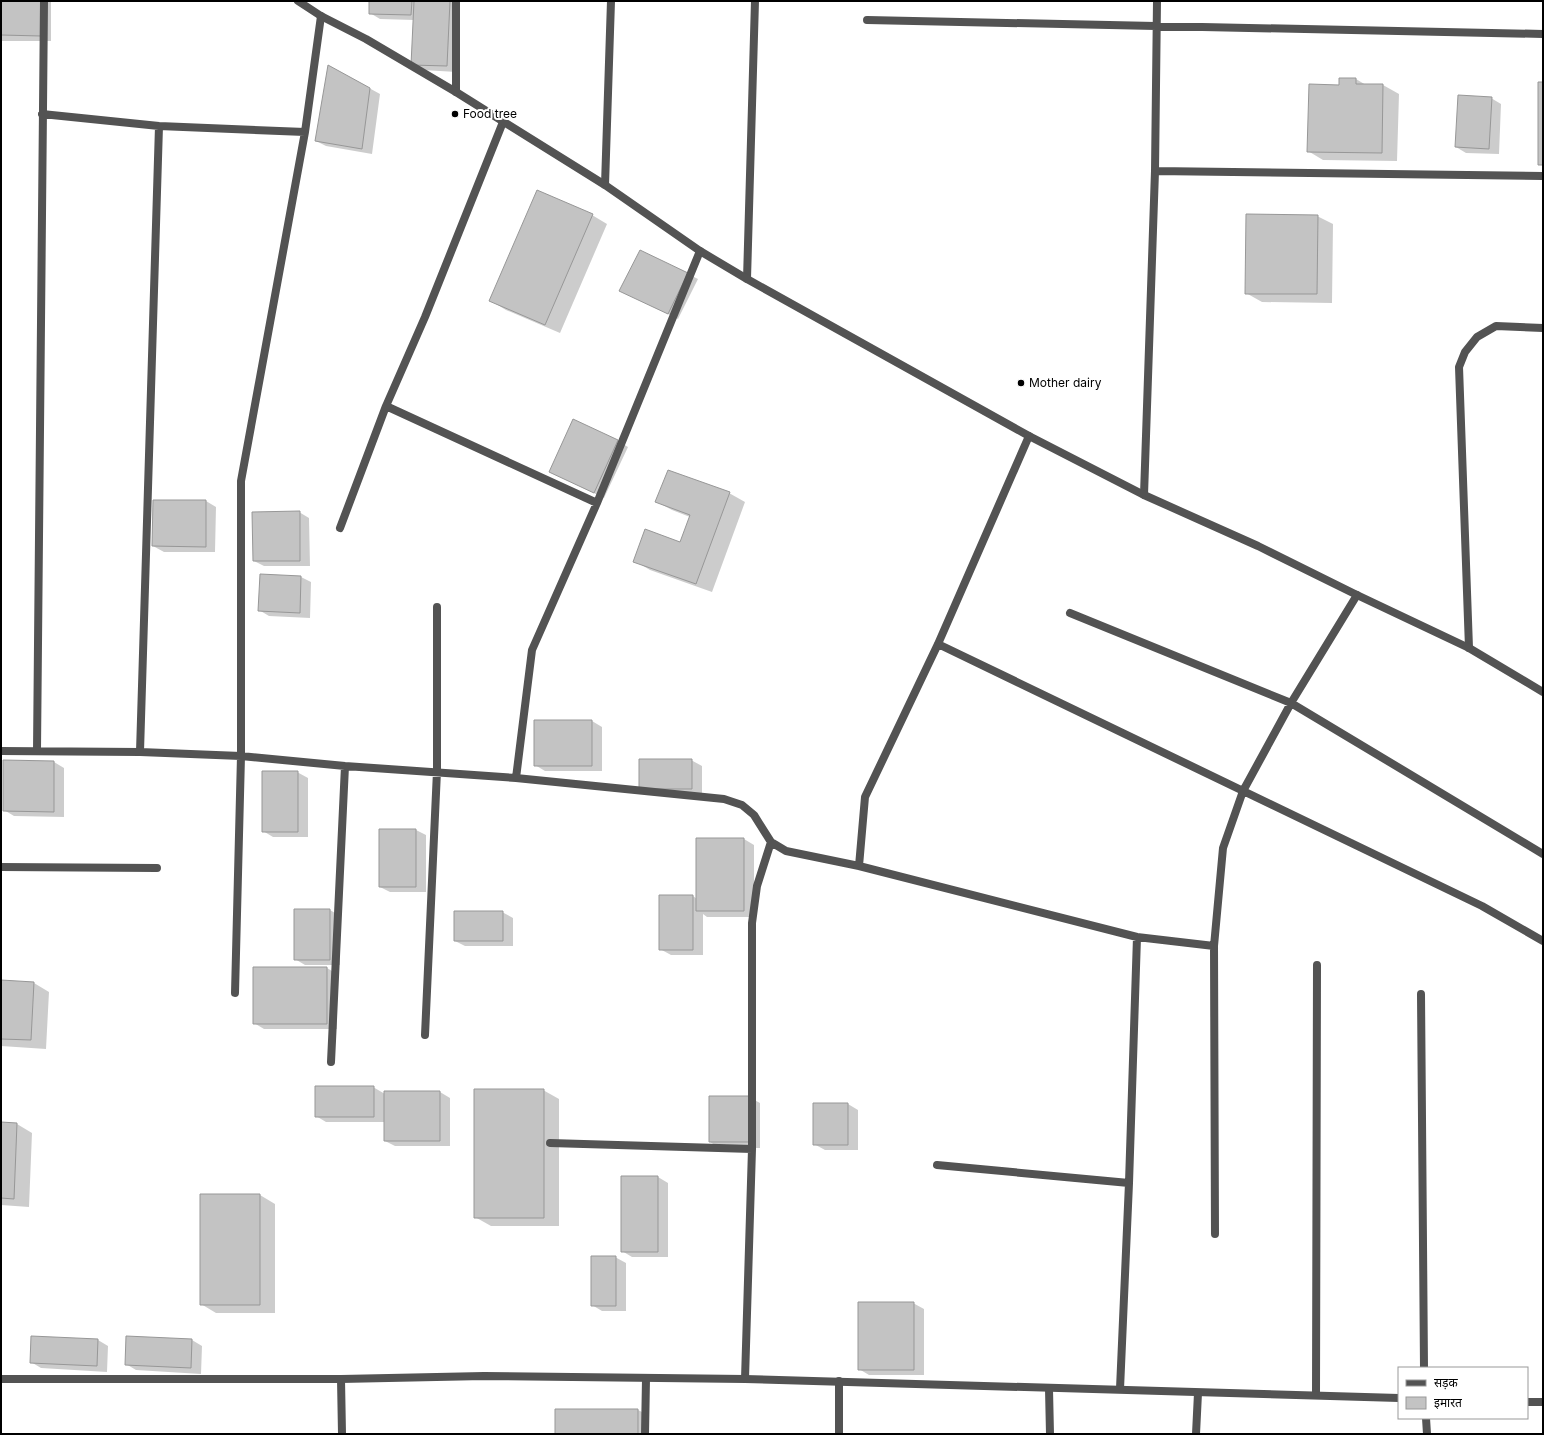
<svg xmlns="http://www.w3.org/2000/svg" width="1544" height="1435" font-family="Inter,'Noto Sans Devanagari',sans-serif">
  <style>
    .shadow { fill: #0003 }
    .building { fill: #c3c3c3; stroke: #979797 }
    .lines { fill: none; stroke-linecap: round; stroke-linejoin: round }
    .service { stroke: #535353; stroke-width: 8 }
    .minor { stroke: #535353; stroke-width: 8 }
    .tertiary { stroke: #535353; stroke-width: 8 }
    .poi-dot { fill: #000; stroke: #fff; stroke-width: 1.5 }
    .labels { text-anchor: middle; stroke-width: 4; stroke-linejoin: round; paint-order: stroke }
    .poi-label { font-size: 12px; fill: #000; stroke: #fff; text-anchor: start }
  </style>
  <rect width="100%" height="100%" fill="#fff"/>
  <path class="shadow" d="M1 1H51V41H1Z
    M370 1H460L457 72 422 70 412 64 414 20 380 19 370 13Z
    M329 66 380 94 372 154 326 146 316 141Z
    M1356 79 1366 85H1383L1399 94 1397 161 1323 160 1308 151 1340 86Z
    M1491 98 1501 104 1499 154 1466 153 1456 147Z
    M592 215 607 224 560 333 506 310 491 301Z
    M1317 216 1333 224 1332 303 1262 302 1246 293Z
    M688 274 698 279 678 319 621 291Z
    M618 441 628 447 604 498 550 472Z
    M729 493 745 502 712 592 650 570 635 561 681 543 690 517 672 510 657 502Z
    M206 501 216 507 215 552H164L153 546Z
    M299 512 309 518 310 566H264L254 561Z
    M301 577 311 582 310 618 269 616 259 610Z
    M592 721 602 727V771H545L535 765Z
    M691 760 702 766V795H651Z
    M54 762 64 768V817L14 816 4 810Z
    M297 772 308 778V837H273L263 831Z
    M416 830 426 835V892H390L380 887Z
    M744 839 754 845V917H707L703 914V955H671L660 949 693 896 697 899Z
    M295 910H330L340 916V965H305L295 959Z
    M502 912 513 918V946H465L455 941Z
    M254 968H327L337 974V1029H264L254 1023Z
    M1 982 34 983 49 992 46 1049 1 1046Z
    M373 1087 385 1094 440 1092 450 1098V1146H395L385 1141V1122H326L316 1116Z
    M543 1090 559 1099V1226H491L475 1217Z
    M749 1097 760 1103V1148H720L710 1142Z
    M814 1104H848L858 1110V1150H825L814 1144Z
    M1 1123 17 1124 32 1133 29 1207 1 1205Z
    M658 1177 668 1183V1257H632L622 1251Z
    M260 1195 275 1204V1313H216L201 1304Z
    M615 1257 626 1263V1311H602L592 1305Z
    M913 1303 924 1309V1375H869L859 1369Z
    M32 1337 98 1340 108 1346 107 1372 41 1368 31 1362Z
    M127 1337 192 1340 202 1346 201 1374 136 1370 126 1364Z
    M638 1410 648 1415V1434H556Z"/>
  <path class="building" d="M1 1H41V36L1 35Z
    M369 1H412L411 15 369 14Z
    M414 1H450L447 66 411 65Z
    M328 65 370 88 362 149 315 141Z
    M1339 78H1356V84H1383L1382 153 1307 152 1309 84 1339 85Z
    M1538 82H1543V165H1538Z
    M1458 95 1492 97 1489 149 1455 147Z
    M537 190 593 214 545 325 489 301Z
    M1246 214 1318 215 1317 294H1245Z
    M640 250 688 273 668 314 619 291Z
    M573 419 618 440 594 493 549 472Z
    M668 470 730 492 696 584 633 562 645 529 680 542 690 515 655 502Z
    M153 500H206V547L152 546Z
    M300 511V561H253L252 512Z
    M260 574 301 576 300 613 258 611Z
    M534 720H592V766H534Z
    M639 759H692V789H639Z
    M3 760 54 761V812L3 811Z
    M262 771H298V832H262Z
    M379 829H416V887H379Z
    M696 838H744V911H696Z
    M659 895H693V950H659Z
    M294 909H330V960H294Z
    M454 911H503V941H454Z
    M253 967H327V1024H253Z
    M1 980 34 982 31 1040 1 1039Z
    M315 1086H374V1117H315Z
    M474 1089H544V1218H474Z
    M384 1091H440V1141H384Z
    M709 1096H750V1142H709Z
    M813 1103H848V1145H813Z
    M1 1122 17 1123 14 1199 1 1198Z
    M621 1176H658V1252H621Z
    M200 1194H260V1305H200Z
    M591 1256H616V1306H591Z
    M858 1302H914V1370H858Z
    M31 1336 98 1339 97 1366 30 1363Z
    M126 1336 192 1339 191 1368 125 1365Z
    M555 1409H638V1434H555Z"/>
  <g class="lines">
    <path class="service" d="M1469 648 1459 367 1465 352 1477 337 1496 326 1543 328"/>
    <path class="minor" d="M456 1V92
      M867 20 1543 34
      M42 114 159 126 305 132
      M1155 171 1543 176
      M605 185 611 1
      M747 279 755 1
      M386 406 425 317 503 122
      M1144 495 1155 171 1157 1
      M340 528 386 406 597 503
      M1070 613 1291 703 1543 854
      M938 644 1482 906 1543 941
      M1 751 140 752 241 756 345 766 516 778 724 799 742 805 754 815 771 842 786 851 859 866 1137 937 1214 946
      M37 751 44 1
      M140 752 159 126
      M516 778 532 650 597 503 700 251
      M859 866 865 797 938 644 1029 436
      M1 867 157 868
      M235 993 241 756V481L305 132 321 16
      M1421 994 1424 1368
      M425 1035 437 771V607
      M331 1062 345 766
      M550 1143 752 1149
      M937 1165 1129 1183
      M1215 1234 1214 946 1223 848 1243 791 1291 703 1357 595
      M341 1379 342 1434
      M745 1379 752 1149V923L757 886 771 842
      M1049 1389 1050 1434
      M1120 1389 1129 1183 1137 937
      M1316 1395 1317 965
      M1426 1418 1427 1434
      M645 1434 646 1379
      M839 1434V1381
      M1196 1434 1198 1393"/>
    <path class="tertiary" d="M298 1 321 16 366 39 456 92 605 185 700 251 747 279 1029 436 1144 495 1258 546 1357 595 1469 648 1543 692
      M1 1379H341L484 1376 745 1379 1399 1398
      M1527 1402H1543"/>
  </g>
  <g class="poi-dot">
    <circle cx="455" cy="114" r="4"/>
    <circle cx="1021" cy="383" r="4"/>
  </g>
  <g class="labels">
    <g class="poi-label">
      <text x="463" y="118">Food tree</text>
      <text x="1029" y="387">Mother dairy</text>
    </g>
  </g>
  <rect width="1544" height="1435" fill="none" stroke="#000000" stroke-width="4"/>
  <rect x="1398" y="1367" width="130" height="52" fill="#ffffff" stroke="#999999"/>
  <rect x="1406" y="1380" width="20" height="6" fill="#535353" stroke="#999999"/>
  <text x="1434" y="1387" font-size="12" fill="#000000">सड़क</text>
  <rect x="1406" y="1397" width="20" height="12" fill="#c3c3c3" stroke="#999999"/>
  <text x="1434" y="1407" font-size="12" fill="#000000">इमारत</text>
</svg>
